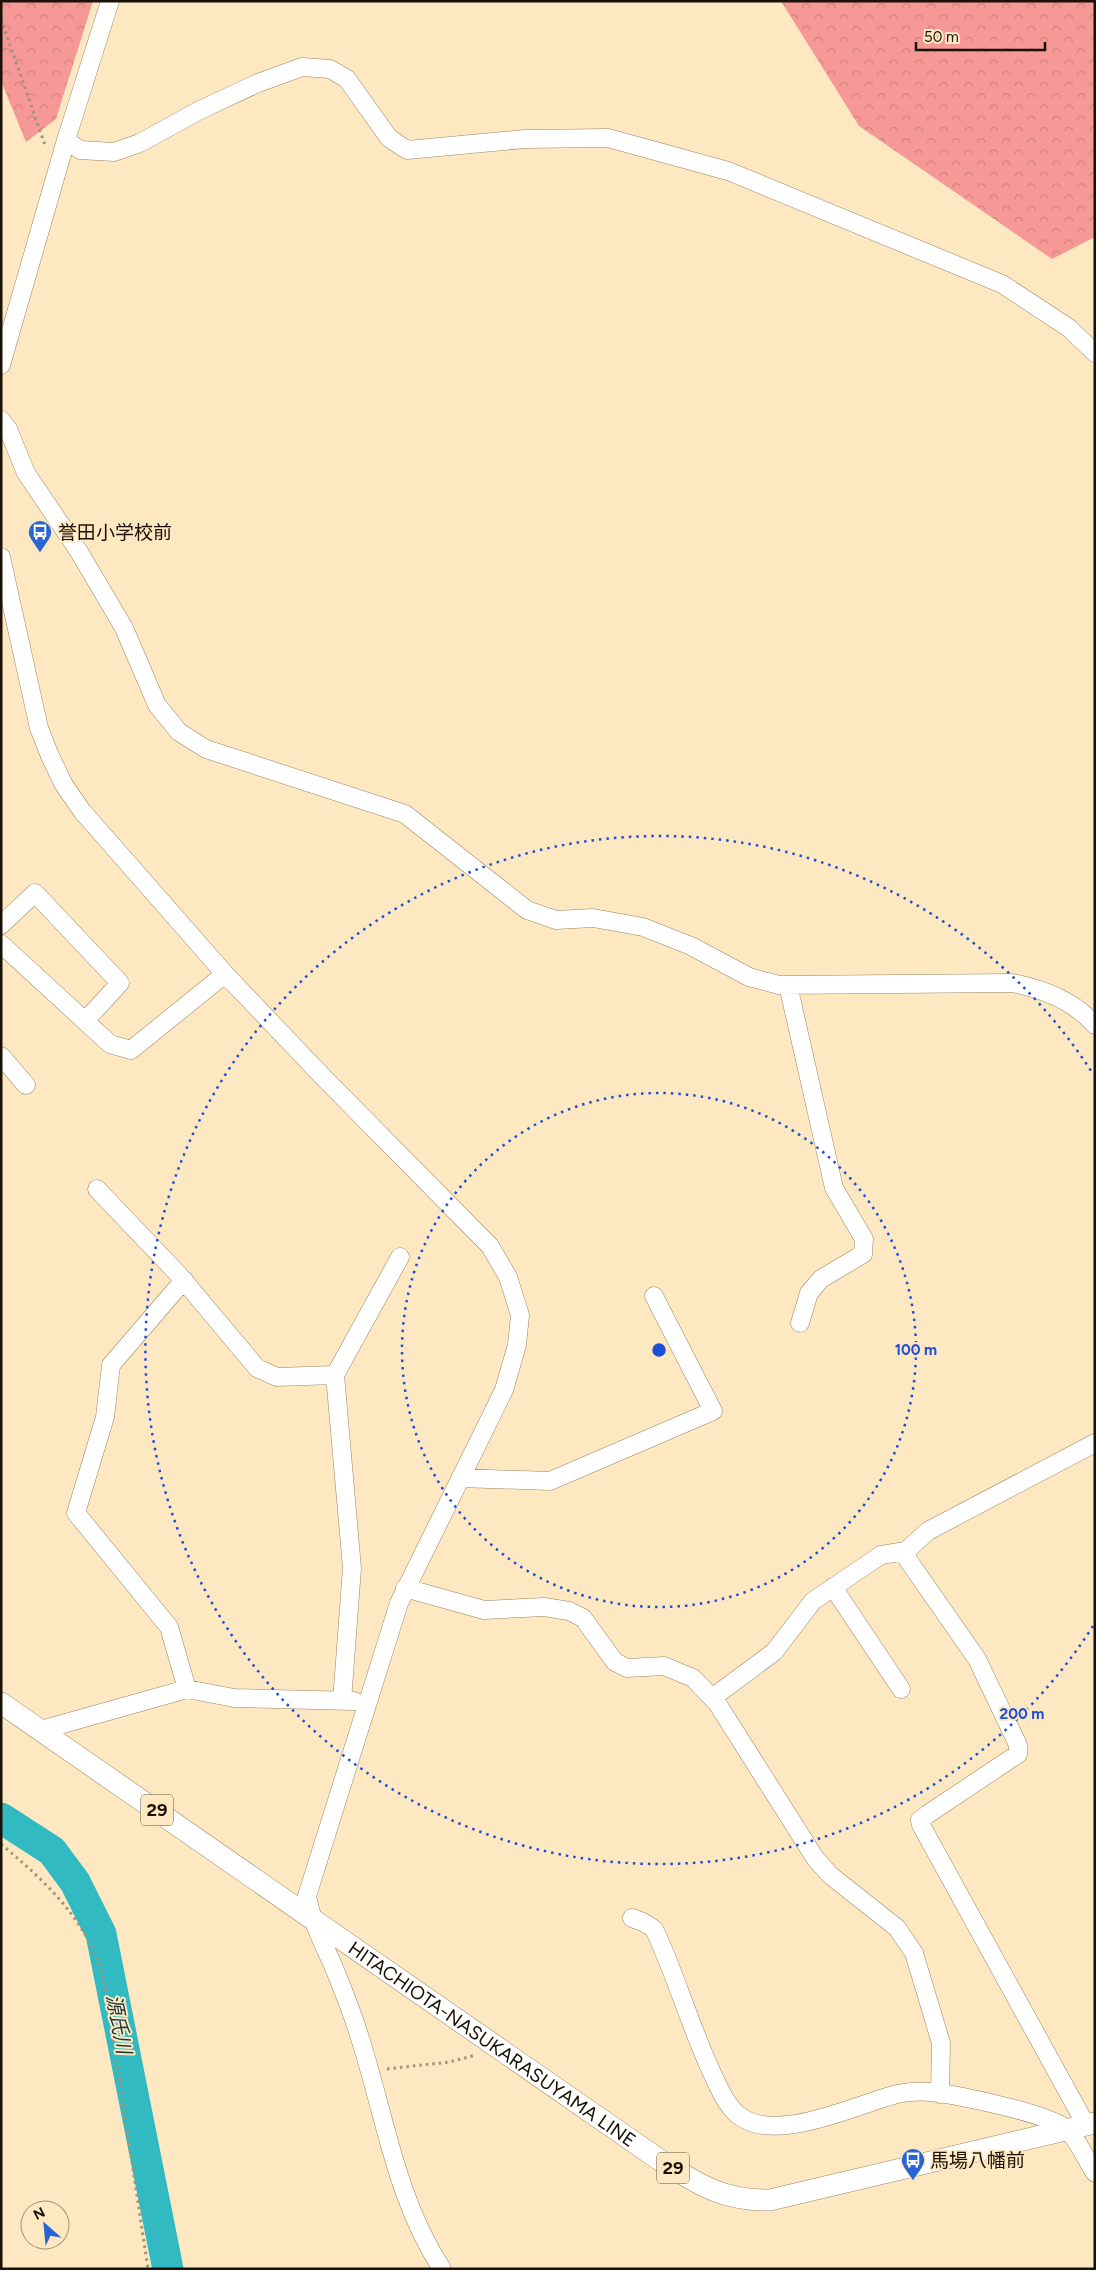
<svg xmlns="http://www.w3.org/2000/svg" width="1096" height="2270" font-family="Figtree,'Noto Sans JP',sans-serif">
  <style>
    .forest { fill: url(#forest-crowns) }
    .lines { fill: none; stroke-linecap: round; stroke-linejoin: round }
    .river { stroke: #31bac2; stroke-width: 31 }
    .minor-casing { stroke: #9a8562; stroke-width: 19 }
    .major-casing { stroke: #9a8562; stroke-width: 22 }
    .path { stroke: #a29276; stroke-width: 3; stroke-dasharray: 2.5 4; stroke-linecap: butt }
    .minor { stroke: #fff; stroke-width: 18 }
    .major { stroke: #fff; stroke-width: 21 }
    .ring { fill: none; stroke: #1d4ed8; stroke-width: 2.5; stroke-dasharray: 2.5 5 }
    .labels { text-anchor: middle; stroke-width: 4; stroke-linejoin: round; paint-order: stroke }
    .shield { fill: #fee8c2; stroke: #5e523e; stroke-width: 1 }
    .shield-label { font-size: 18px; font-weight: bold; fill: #191105 }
    .poi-label { font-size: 19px; fill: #191105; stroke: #fee8c2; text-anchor: start }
    .street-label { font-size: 19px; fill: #191105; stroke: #fee8c2 }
    .water-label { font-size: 20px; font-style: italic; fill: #1b3739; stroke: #fee8c2 }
    .centre { fill: #1d4ed8; stroke: #fee8c2; stroke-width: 2.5 }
    .ring-label { font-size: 15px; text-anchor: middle; font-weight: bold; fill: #1d4ed8; stroke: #fee8c2; stroke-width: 4; stroke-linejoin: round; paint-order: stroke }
  </style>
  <defs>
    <pattern id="forest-crowns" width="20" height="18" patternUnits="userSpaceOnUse" patternTransform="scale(1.25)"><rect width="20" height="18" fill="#f59896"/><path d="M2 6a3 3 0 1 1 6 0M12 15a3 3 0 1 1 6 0" fill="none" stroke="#d18280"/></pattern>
  </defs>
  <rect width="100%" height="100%" fill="#fee8c2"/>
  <path class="forest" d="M1 1H93L56 119 26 142 1 81Z
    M781 1H1095V237L1052 259 859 126Z"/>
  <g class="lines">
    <path class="river" d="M1 1818 52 1851 75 1882 101 1934 168 2269"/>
    <g class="minor-casing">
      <path id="minor" d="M66 140 80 150 114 152 140 143 198 111 258 83 302 67 330 69 347 79 389 138 407 150 525 139 608 138 728 171 1002 284 1069 328 1095 353
        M1 365 66 140 110 1
        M1 420 8 429 26 473 78 550 124 628 157 705 179 732 206 749 405 814 527 910 556 920 593 918 643 927 691 946 749 977 779 985 1012 983C1043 989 1073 1000 1095 1025
        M1 557 39 728 50 756 64 785 82 811 225 974 325 1079 490 1246 508 1277 520 1315 517 1345 504 1390 399 1603 307 1896C311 1919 322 1941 332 1963 342 1987 352 2012 360 2038 385 2116 396 2199 442 2269
        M1 925 35 893 120 983 85 1021
        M1 944 110 1044 131 1050 225 974
        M788 985 834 1188 864 1239 863 1254 821 1279 809 1293 800 1323
        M1 1056 26 1085
        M97 1189 179 1275 257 1368 277 1377 335 1375
        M184 1280 111 1365 105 1417 76 1513 169 1627 187 1689
        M460 1478 550 1481 713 1411 654 1296
        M833 1587 901 1689
        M405 1588 484 1610 544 1607 569 1611 583 1618 615 1662 627 1668 664 1666 693 1678 717 1703 815 1858 830 1875 897 1928 914 1953 941 2043 940 2094
        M712 1698 774 1652 813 1601 881 1555 906 1551
        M342 1701 352 1568 335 1375 400 1257
        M41 1730 187 1689 234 1698 354 1701
        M632 1918 643 1922 654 1929C676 1975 690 2026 712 2073 719 2088 725 2103 737 2114 773 2146 858 2104 897 2094 907 2092 921 2091 931 2092 957 2095 1048 2113 1066 2129 1078 2139 1086 2160 1095 2173
        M1086 2125 921 1825 920 1820 928 1814 1018 1754V1745L977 1659 908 1560 906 1551 928 1531 1095 1443"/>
    </g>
    <g class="major-casing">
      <g id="major">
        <path id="s1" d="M1 1703 664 2163C701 2186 725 2201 770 2200L1095 2123"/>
      </g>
    </g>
    <path class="path" d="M1 19 46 148
      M1 1844C41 1878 78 1911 98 1961 103 1974 105 1988 108 2002L148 2269
      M387 2069 449 2062 476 2055"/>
    <use href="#minor" class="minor"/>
    <use href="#major" class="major"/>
  </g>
  <g class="ring">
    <circle cx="659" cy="1350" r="257"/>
    <path d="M1093 1626A514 514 0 1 1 1093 1074"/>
  </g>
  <defs>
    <g id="bus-pin" transform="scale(1.25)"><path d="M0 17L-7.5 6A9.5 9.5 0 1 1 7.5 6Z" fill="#2865d2" stroke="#fee8c2"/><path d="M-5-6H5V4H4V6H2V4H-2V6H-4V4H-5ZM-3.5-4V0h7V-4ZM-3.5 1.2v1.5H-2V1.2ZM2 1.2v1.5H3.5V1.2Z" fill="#fff"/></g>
  </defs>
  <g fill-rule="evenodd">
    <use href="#bus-pin" x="40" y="532"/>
    <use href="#bus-pin" x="913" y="2160"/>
  </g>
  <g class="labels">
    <g class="shield">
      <rect x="141" y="1794.5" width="32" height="31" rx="4"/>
      <rect x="657" y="2152.5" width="32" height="31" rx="4"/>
    </g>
    <g class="shield-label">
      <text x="157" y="1816">29</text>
      <text x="673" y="2174">29</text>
    </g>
    <g class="poi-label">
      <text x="58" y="539">誉田小学校前</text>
      <text x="930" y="2167">馬場八幡前</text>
    </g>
    <g class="street-label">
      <text dy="7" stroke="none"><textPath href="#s1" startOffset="598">HITACHIOTA-NASUKARASUYAMA LINE</textPath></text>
    </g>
    <g class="water-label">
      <text transform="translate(119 2024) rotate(79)" y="7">源氏川</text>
    </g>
  </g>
  <circle cx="659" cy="1350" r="8" class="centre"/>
  <g class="ring-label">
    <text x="916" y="1355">100 m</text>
    <text x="1022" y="1719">200 m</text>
  </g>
  <rect width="1096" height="2270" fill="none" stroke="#191105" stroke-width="5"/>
  <g transform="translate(45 2225) rotate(333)"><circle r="24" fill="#fee8c2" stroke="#a29276"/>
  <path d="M0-4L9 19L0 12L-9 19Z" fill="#2865d2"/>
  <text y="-8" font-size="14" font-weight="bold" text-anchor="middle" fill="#191105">N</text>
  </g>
  <path d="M916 42v8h129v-8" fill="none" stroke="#191105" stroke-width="2.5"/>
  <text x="924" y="42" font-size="15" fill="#191105" stroke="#fee8c2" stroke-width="4" paint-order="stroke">50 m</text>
</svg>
